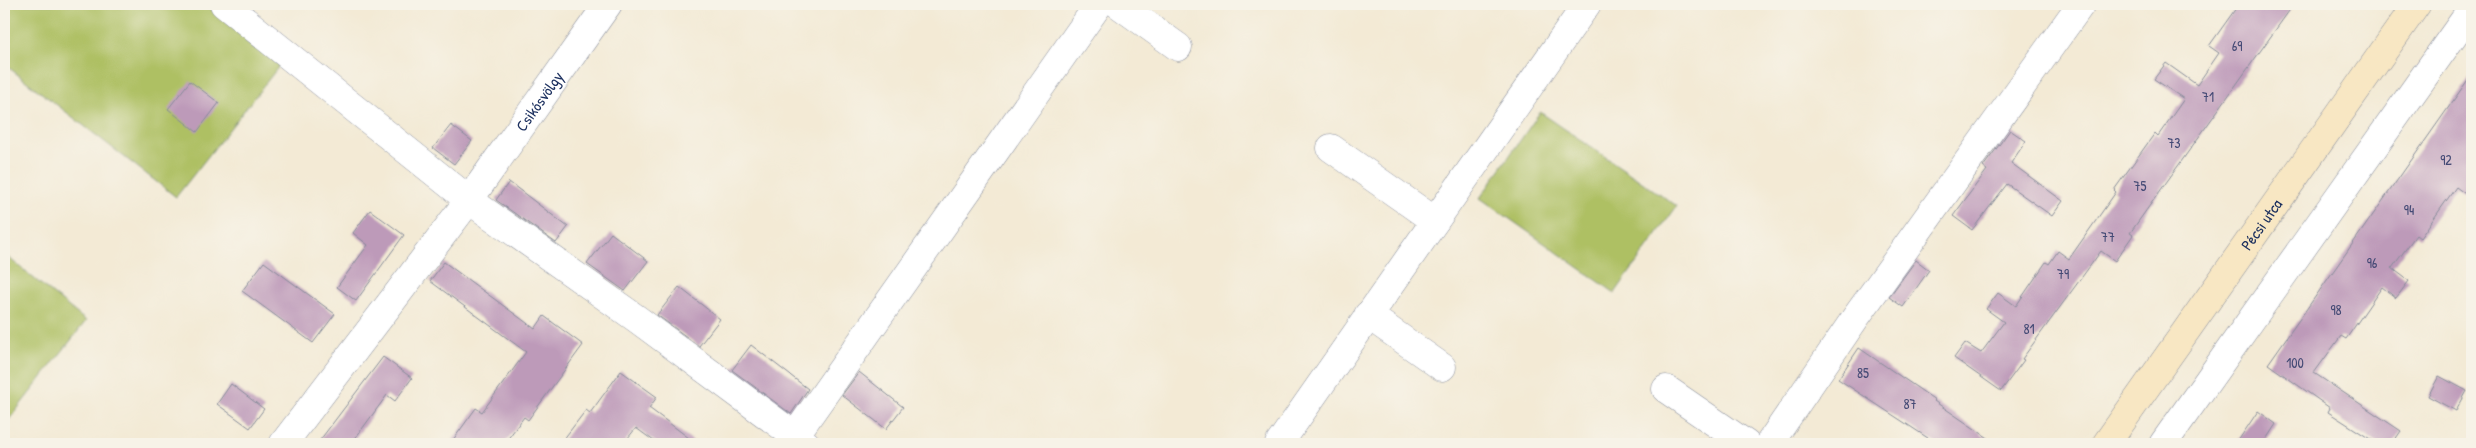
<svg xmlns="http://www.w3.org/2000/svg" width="2476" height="448" font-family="'Patrick Hand',sans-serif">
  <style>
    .green { fill: #aec063; stroke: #647860 }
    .building { fill: #bd9ab9 }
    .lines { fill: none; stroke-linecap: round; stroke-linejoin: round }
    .street-casing { stroke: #878c9a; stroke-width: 29 }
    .secondary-casing { stroke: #878c9a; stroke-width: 29 }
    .street { stroke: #fff; stroke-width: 28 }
    .secondary { stroke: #f8e7c3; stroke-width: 28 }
    .labels { text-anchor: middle; stroke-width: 4; stroke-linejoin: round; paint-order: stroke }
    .number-label { font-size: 14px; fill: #444a75 }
    .street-label { font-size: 16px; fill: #1b2f5e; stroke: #f7f3e8 }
  </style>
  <rect width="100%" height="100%" fill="#f7f3e8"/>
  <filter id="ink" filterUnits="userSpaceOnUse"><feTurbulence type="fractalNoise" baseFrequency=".02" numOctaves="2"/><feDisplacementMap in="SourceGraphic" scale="10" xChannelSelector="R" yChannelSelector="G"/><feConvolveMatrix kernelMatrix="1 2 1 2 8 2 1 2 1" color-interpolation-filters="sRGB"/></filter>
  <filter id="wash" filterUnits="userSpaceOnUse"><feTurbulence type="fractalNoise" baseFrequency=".0096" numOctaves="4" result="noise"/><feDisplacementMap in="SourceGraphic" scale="20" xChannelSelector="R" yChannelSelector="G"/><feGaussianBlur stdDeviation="1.12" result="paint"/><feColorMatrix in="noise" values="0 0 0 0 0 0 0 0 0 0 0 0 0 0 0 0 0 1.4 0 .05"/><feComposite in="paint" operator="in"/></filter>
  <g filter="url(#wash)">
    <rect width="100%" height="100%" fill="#f3ead5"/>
    <path class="green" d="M4 4H205L280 65 176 197 4 64Z
      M1540 112 1677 206 1615 293 1480 198Z
      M4 254 86 321 4 426Z"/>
    <g id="blocks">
      <path class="building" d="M2239 4H2294L2130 233 2133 235 2115 261 2101 251 2022 359 2024 360 2001 391 1954 358 1965 343 1981 353 2004 322 1986 309 1998 293 2016 306 2046 262 2049 264 2058 251 2069 259 2116 192 2114 190 2155 133 2158 136 2184 99 2154 79 2166 63 2197 85 2219 53 2209 46Z
        M2472 74V199L2456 187 2420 238 2416 235 2392 268 2409 281 2396 298 2382 287 2346 339 2341 336 2314 373 2401 431 2392 444H2378L2328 412 2330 408 2268 364Z
        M190 81 219 103 197 132 168 109Z
        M451 125 472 141 454 164 433 148Z
        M2010 130 2026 141 2011 163 2063 201 2052 216 2007 184 1972 230 1953 216 1987 170 1983 167Z
        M509 182 568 227 556 243 496 200Z
        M370 210 404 235 356 301 337 287 368 245 353 233Z
        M611 233 648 261 625 291 587 264Z
        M1916 260 1929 270 1903 307 1889 297Z
        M264 262 335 314 313 343 242 291Z
        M444 262 535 329 544 316 583 345 528 420 524 417 504 444H450L476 408 482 412 526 352 430 281Z
        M679 287 720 319 699 346 657 315Z
        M751 345 808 389 791 414 732 370Z
        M1859 348 1935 400 1934 401 1997 444H1937L1838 379Z
        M383 357 412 378 395 401 387 395 351 444H317Z
        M621 371 657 397 649 408 697 444H658L636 428 623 444H560L586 410 590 413Z
        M859 372 903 407 886 429 842 395Z
        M2439 376 2467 391 2456 411 2428 396Z
        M231 384 264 409 250 428 217 404Z
        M2258 411 2276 424 2263 444H2236Z"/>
    </g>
  </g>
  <g filter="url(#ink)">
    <use href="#blocks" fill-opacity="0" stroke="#878c9a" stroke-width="1"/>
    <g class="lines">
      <g class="street-casing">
        <g id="street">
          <path d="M224 4 469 200 637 319 806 444"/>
          <path d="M1118 4 1178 47"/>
          <path d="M1331 148 1435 221"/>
          <path d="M1368 315 1442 367"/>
          <path d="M1666 389 1746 444"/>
          <path id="s1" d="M283 444 469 200 608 4"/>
          <path d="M789 444 1099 4"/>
          <path d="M1279 444 1587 4"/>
          <path d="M1769 444 1856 317 2081 4"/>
          <path d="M2163 444 2472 9"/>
        </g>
      </g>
      <g class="secondary-casing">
        <g id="secondary">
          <path id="s2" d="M2106 444 2417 4"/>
        </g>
      </g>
      <use href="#street" class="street"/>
      <use href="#secondary" class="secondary"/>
    </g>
  </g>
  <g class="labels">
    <g class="number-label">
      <text x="2237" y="51">69</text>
      <text x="2208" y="102">71</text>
      <text x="2174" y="148">73</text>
      <text x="2446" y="165">92</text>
      <text x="2140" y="191">75</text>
      <text x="2409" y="215">94</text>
      <text x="2108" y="242">77</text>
      <text x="2372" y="268">96</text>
      <text x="2063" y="279">79</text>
      <text x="2336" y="315">98</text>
      <text x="2029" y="334">81</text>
      <text x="2295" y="368">100</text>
      <text x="1863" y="378">85</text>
      <text x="1910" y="409">87</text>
    </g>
    <g class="street-label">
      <text dy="6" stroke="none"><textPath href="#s1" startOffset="428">Csikósvölgy</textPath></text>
      <text dy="6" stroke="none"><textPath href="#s2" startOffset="269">Pécsi utca</textPath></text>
    </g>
  </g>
  <rect width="2476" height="448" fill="none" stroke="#f7f3e8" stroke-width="20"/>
</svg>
